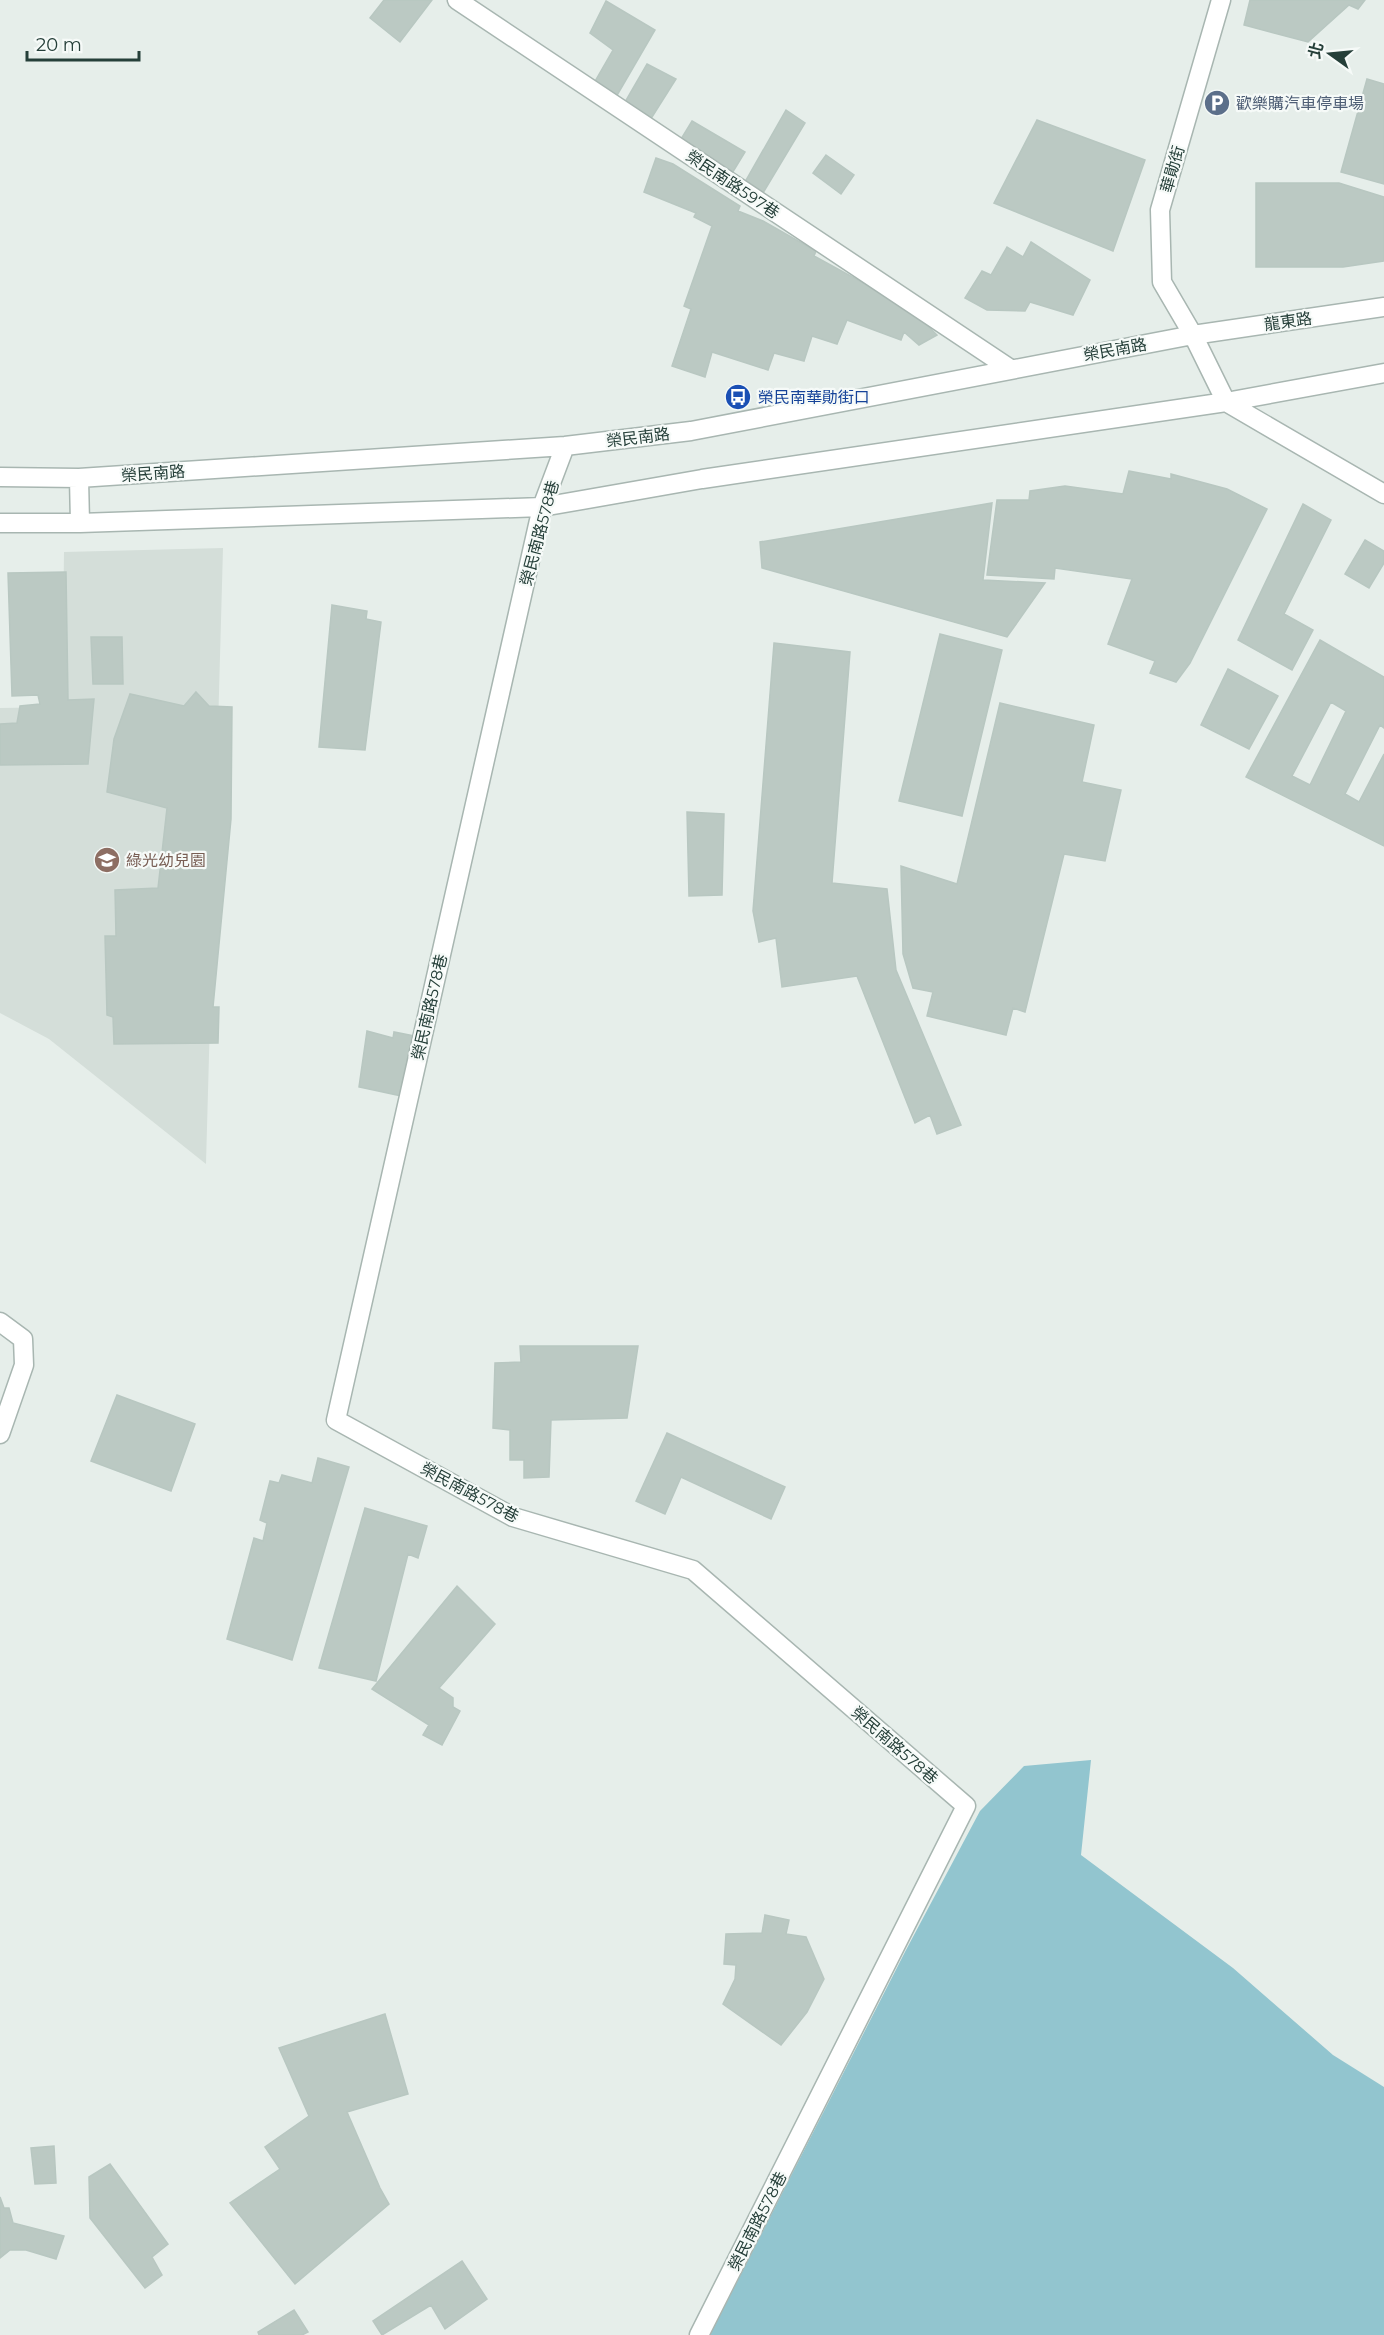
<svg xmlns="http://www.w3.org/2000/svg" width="1384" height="2335" font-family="Montserrat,'Noto Sans TC',sans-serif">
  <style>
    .built { fill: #d4ded9 }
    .water { fill: #92c5cf }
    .building { fill: #bbc9c3; stroke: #b8c7c1; stroke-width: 1.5; fill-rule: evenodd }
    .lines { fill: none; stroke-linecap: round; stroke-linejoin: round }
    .minor-casing { stroke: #a8b6b1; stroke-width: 21 }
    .minor { stroke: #fff; stroke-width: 18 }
    .labels { text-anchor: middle; stroke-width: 4.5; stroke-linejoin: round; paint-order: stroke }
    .service-label { font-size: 16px; fill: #4e5e75; stroke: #f6faf8; text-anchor: start }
    .street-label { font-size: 16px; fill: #253f39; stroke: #f6faf8 }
    .transit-label { font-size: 16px; fill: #164399; stroke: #f6faf8; text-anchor: start }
    .education-label { font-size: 16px; fill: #785e54; stroke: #f6faf8; text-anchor: start }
  </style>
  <rect width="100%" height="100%" fill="#e6eeea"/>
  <path class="built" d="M223 548 206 1164 49 1039 0 1013V708L62 707 64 552Z"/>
  <path class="water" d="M1091 1760 1081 1855 1233 1968 1333 2055 1384 2087V2335H710L906 1950 980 1811 1024 1766Z"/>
  <path class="building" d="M384 0H432L400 42 370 18Z
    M1250 0H1365L1358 9 1349 5 1308 42 1244 25Z
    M606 1 655 30 612 104 590 90 613 50 590 33Z
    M647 64 676 79 647 125 621 109Z
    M1367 79 1384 84V184L1341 172Z
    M786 110 805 123 763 193 745 182Z
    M1037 120 1145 160 1113 251 994 203Z
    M692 121 745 152 731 175 678 144Z
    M826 155 854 175 841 194 813 173Z
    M656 158 673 164 740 206 738 211 763 221 816 251 814 256 911 309 937 335 919 345 904 332 901 340 847 320 837 344 812 336 804 361 774 353 768 370 712 352 705 377 672 366 691 309 684 306 712 226 694 217 696 213 644 192Z
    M1256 183H1339L1384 197V261L1343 267H1256Z
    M1031 242 1090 280 1073 315 1030 302 1025 311 987 310 965 298 982 271 991 275 1007 247 1023 257Z
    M1129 471 1171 479V474L1227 489 1267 509 1190 663 1176 682 1150 673 1155 661 1108 644 1132 579 1055 568 1054 579 987 575 997 500H1029L1030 491 1065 486 1123 494Z
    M992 503 983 580 1045 583 1007 637 762 568 760 542Z
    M1303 504 1331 520 1284 614 1313 630 1292 670 1238 640Z
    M1365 540 1384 551V563L1369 588 1345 574Z
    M66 572 68 700 94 699 88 764 0 765V724L17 723 20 706 40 704 38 695 12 696 8 573Z
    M332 605 367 611 366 619 381 622 365 750 319 747Z
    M940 634 1002 650 962 816 899 801Z
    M91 637H122L123 684H93Z
    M1320 640 1384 677V728L1380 725 1345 794 1359 802 1384 754V846L1246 777ZM1331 702 1346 711 1310 785 1292 776Z
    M774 643 850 652 832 883 887 889 896 970 961 1125 937 1134 930 1115 915 1123 857 976 782 987 776 938 759 942 753 911Z
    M1228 669 1278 696 1249 749 1201 725Z
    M196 692 209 706 232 707 231 819 213 1007H219L218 1043 114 1044 113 1017 107 1015 105 936H116L115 890 158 888 167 808 107 792 114 739 130 694 184 706Z
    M1000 703 1094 725 1082 782 1121 790 1105 861 1064 854 1025 1012 1013 1008 1006 1035 927 1016 933 992 913 988 903 954 901 866 957 884Z
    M687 812 724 814 722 895 689 896Z
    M367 1031 393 1038 394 1032 420 1037 411 1098 359 1087Z
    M520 1346H638L627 1418 551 1420 549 1477 524 1478V1460H510V1430L493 1428 495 1363 521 1362Z
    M117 1395 195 1424 171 1491 91 1461Z
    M667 1433 785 1487 771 1519 681 1477 665 1514 636 1501Z
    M318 1458 349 1467 292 1660 227 1639 254 1538 263 1541 267 1523 260 1520 270 1481 279 1483 282 1475 312 1483Z
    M365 1508 427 1526 418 1558 408 1554 376 1681 319 1668Z
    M457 1586 495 1624 439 1688 453 1698V1707L460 1711 442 1745 423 1735 429 1725 372 1689Z
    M765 1915 789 1920 786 1934 806 1937 824 1979 807 2012 781 2045 723 2004 735 1979 736 1965 724 1964 726 1934 762 1933Z
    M385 2014 408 2094 347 2112 380 2188 389 2204 295 2284 230 2203 280 2169 265 2147 309 2116 279 2048Z
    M54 2146 56 2183 35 2184 31 2148Z
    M110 2164 168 2244 152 2257 162 2275 145 2288 90 2218 89 2177Z
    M0 2197 4 2208H9L13 2223 64 2236 56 2259 26 2250H10L0 2258Z
    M462 2261 487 2299 445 2329 431 2305 382 2335 373 2321Z
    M294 2310 308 2332 302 2335H259L258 2332Z"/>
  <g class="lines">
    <g class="minor-casing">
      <path id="minor" d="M457 0 1009 368
        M1221 0 1160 210 1162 282 1193 335 1226 402 1384 494
        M565 446 542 507 336 1420 513 1517 693 1570 966 1806 699 2335
        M0 477 79 478 565 446 691 431 1193 335 1384 307
        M79 478 80 523
        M0 523H80L542 507 702 479 1226 402 1384 373
        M0 1322 23 1339 24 1365 0 1434"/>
    </g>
    <use href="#minor" class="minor"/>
  </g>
  <defs>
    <g id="parking-disc" transform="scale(1.35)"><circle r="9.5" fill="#5c6f8a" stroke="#f6faf8"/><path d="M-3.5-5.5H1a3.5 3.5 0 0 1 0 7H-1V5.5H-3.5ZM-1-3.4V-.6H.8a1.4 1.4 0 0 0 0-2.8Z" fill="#fff"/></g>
    <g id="bus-disc" transform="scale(1.35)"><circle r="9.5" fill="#1a4fb4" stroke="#f6faf8"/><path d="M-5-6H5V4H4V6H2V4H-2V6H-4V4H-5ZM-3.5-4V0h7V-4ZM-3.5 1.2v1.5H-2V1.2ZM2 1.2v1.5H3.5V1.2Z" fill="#fff"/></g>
    <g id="school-disc" transform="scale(1.35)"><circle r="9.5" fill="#8d6e63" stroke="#f6faf8"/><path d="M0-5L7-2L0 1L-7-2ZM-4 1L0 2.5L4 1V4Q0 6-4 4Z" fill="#fff"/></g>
  </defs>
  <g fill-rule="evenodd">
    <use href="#parking-disc" x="1217" y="103"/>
    <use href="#bus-disc" x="738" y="397"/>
    <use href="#school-disc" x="107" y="860"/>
  </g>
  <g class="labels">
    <g class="service-label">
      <text x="1236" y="109">歡樂購汽車停車場</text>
    </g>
    <g class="street-label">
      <text transform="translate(1172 169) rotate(-74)" y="6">華勛街</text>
      <text transform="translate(733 184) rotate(34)" y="6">榮民南路597巷</text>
      <text transform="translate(1288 321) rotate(-8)" y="6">龍東路</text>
      <text transform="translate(1115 349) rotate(-10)" y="6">榮民南路</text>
      <text transform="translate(638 437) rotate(-7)" y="6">榮民南路</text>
      <text transform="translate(153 473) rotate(-4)" y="6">榮民南路</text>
      <text transform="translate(539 533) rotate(-75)" y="6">榮民南路578巷</text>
      <text transform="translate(429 1007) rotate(-77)" y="6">榮民南路578巷</text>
      <text transform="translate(470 1492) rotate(28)" y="6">榮民南路578巷</text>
      <text transform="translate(895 1745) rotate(41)" y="6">榮民南路578巷</text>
      <text transform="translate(757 2221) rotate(-63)" y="6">榮民南路578巷</text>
    </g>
    <g class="transit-label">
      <text x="758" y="403">榮民南華勛街口</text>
    </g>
    <g class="education-label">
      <text x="126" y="866">綠光幼兒園</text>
    </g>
  </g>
  <g transform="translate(1330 54) rotate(285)" stroke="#f6faf8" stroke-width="4.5" paint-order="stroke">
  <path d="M0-4.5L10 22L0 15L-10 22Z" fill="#253f39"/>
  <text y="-9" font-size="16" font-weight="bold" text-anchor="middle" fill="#253f39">北</text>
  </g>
  <path d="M27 51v9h112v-9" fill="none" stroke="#253f39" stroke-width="3"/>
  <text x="36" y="51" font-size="18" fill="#253f39" stroke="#f6faf8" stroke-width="4.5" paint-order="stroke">20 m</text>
</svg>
